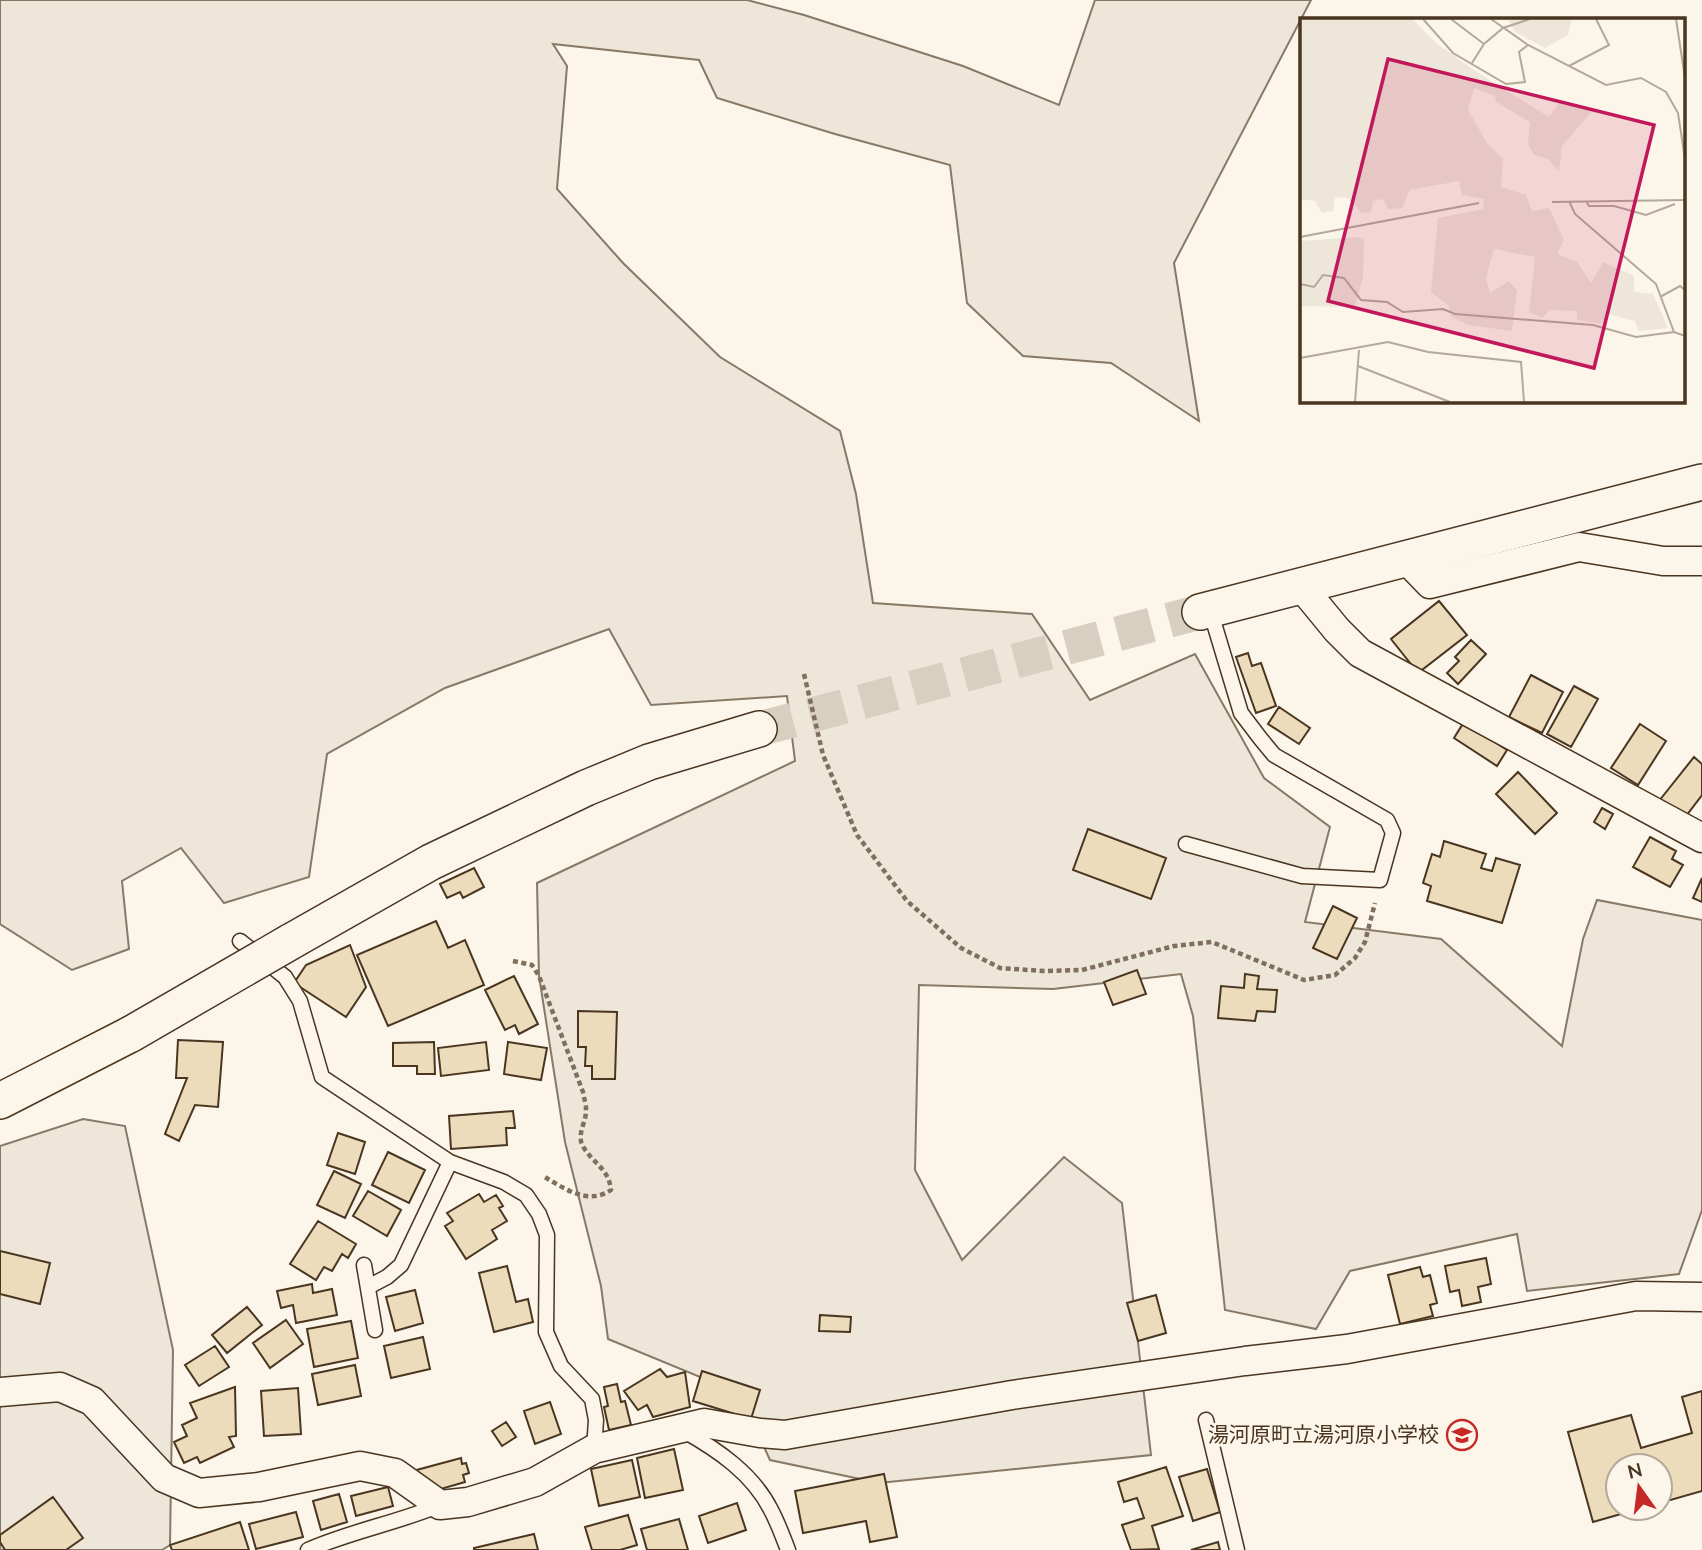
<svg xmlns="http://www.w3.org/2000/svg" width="1702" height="1550" font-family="Mulish,'Noto Sans JP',sans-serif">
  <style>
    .green { fill: #ede6d9; stroke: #887966; stroke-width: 2 }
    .building { fill: #ecdcbc; stroke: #4a3520; stroke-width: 2 }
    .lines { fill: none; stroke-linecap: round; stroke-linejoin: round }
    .tertiary-tunnel { stroke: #d8cfc1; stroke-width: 35; stroke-dasharray: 35 18; stroke-linecap: butt }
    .service-casing { stroke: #4a3520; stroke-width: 17 }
    .minor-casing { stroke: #4a3520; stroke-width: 31 }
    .tertiary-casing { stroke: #4a3520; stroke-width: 38 }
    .path { stroke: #7f6f5c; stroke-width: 4.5; stroke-dasharray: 5 3.5; stroke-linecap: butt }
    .service { stroke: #fbf6e9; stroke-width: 14 }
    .minor { stroke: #fbf6e9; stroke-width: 28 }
    .tertiary { stroke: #fbf6e9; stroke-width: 35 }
    .tertiary-bridge-casing { stroke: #4a3520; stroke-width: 38; stroke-linecap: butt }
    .tertiary-bridge { stroke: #fbf6e9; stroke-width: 35 }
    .labels { text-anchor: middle; stroke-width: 5; stroke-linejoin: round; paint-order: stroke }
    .poi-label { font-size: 21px; fill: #4a3520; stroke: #fbf6e9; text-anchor: end }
    .inset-road { fill: none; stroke: #b4a999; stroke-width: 2 }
    .view { fill: #c2185b; fill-opacity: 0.15; stroke: #c2185b; stroke-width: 3.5 }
    .inset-edge { fill: none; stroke: #4a3520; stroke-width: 3.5 }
  </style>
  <rect width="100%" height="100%" fill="#fbf6e9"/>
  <path class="green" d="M0 0H747L804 15 963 66 1059 105 1095 0H1311L1174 263 1199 421 1111 363 1023 356 967 303 950 165 835 134 717 98 699 60 553 44 567 66 557 189 623 263 720 357 840 431 856 494 873 603 1032 614 1090 700 1195 654 1264 778 1330 827 1305 922 1441 939 1562 1046 1583 939 1597 900 1702 920V1210L1679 1274 1527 1291 1517 1234 1350 1271 1316 1329 1225 1310 1193 1016 1181 974 1053 989 919 985 915 1170 962 1260 1064 1157 1122 1203 1151 1455 879 1483 770 1460 739 1393 608 1339 601 1286 565 1142 539 976 537 883 795 761 787 696 651 705 609 629 445 688 327 754 309 877 224 903 181 848 122 881 129 949 72 970 0 924Z
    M83 1119 125 1126 173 1350 170 1545 162 1550H0V1146Z"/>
  <path class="building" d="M1439 601 1467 635 1418 673 1391 639Z
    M1471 640 1486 654 1458 684 1447 673 1459 661 1455 657Z
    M1248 653 1252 666 1261 663 1276 706 1256 713 1236 657Z
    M1531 675 1563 692 1542 733 1509 717Z
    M1574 686 1598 699 1571 747 1547 734Z
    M1279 707 1310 728 1299 744 1268 724Z
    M1464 722 1507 750 1497 766 1454 738Z
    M1640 724 1666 741 1638 785 1611 768Z
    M1694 757 1702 764V795L1683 820 1659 801Z
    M1518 772 1557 813 1535 834 1496 794Z
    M1602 808 1613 814 1605 829 1594 822Z
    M1088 829 1166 858 1151 899 1073 870Z
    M1650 837 1676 851 1672 859 1683 865 1670 887 1633 867Z
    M1444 841 1486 854 1481 868 1492 871 1496 858 1520 865 1502 923 1427 901 1431 886 1423 883 1432 854 1440 857Z
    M474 868 484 887 463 898 460 892 447 898 440 884Z
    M1702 878V902L1693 898Z
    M1333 906 1357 918 1337 959 1313 948Z
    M436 921 448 948 465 940 484 985 388 1026 357 955Z
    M350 945 366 987 346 1017 294 983 306 965Z
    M1137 970 1146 994 1113 1005 1104 982Z
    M1245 974 1259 976 1257 989 1277 990 1275 1012 1257 1011 1255 1021 1218 1018 1221 986 1244 988Z
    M514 976 538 1024 519 1034 515 1025 505 1030 485 990Z
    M578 1011 617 1012 615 1079H592V1066H585L586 1047H578Z
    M178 1040 223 1042 218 1107 195 1105 179 1141 165 1134 187 1078H176Z
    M434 1042 435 1074H417V1066H393V1043Z
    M486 1042 489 1070 441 1076 438 1048Z
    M508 1042 547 1048 541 1080 504 1074Z
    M513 1111 515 1128H506L507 1145 451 1149 449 1116Z
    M338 1133 365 1142 355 1174 327 1165Z
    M388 1152 425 1170 409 1203 372 1185Z
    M334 1171 361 1184 345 1218 317 1205Z
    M368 1191 401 1210 387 1236 353 1216Z
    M479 1194 484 1202 496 1195 503 1206 499 1208 507 1221 492 1230 497 1239 466 1259 445 1226 453 1221 447 1213Z
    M318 1221 356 1244 348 1258 342 1254 332 1271 324 1267 316 1280 290 1264Z
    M0 1251 50 1263 40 1304 0 1294Z
    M1486 1258 1491 1284 1478 1287 1481 1302 1462 1306 1459 1290 1450 1292 1445 1266Z
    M507 1266 516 1302 528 1299 533 1322 494 1332 479 1273Z
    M1420 1267 1423 1277 1430 1275 1437 1303 1430 1305 1433 1316 1400 1324 1388 1275Z
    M312 1284 313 1293 332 1289 337 1315 296 1323 293 1305 281 1308 277 1291Z
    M415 1290 423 1323 395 1331 386 1297Z
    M1156 1295 1166 1333 1138 1341 1127 1303Z
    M247 1307 262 1325 227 1353 212 1335Z
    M820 1315 851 1317 850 1332 819 1331Z
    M286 1320 303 1344 270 1368 253 1343Z
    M351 1321 358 1358 314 1367 307 1329Z
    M423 1337 430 1369 391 1378 384 1346Z
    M215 1346 229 1367 199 1386 185 1365Z
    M355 1365 361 1396 318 1405 312 1374Z
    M660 1369 667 1377 685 1372 690 1407 653 1417 647 1405 638 1410 624 1391Z
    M702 1371 760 1390 751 1419 693 1401Z
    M617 1384 621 1402 625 1401 631 1425 609 1430 604 1407 608 1406 604 1387Z
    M235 1387 236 1436 229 1437 234 1447 200 1463 197 1457 184 1463 174 1442 187 1436 182 1425 197 1418 190 1403Z
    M298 1388 301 1434 264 1436 261 1391Z
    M1702 1391V1491L1660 1503V1466H1618V1508H1642L1593 1522 1568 1432 1631 1415 1641 1448 1692 1433 1682 1397Z
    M550 1402 561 1434 535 1444 524 1411Z
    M506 1422 516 1437 502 1446 492 1431Z
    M674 1449 683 1490 645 1498 637 1458Z
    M461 1458 462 1464 466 1463 469 1473 463 1475 465 1482 441 1489 413 1471Z
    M632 1460 640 1497 599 1506 591 1469Z
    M1166 1467 1183 1516 1152 1526 1159 1549 1131 1550 1122 1525 1144 1518 1137 1498 1124 1502 1118 1482Z
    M1207 1469 1220 1512 1193 1521 1179 1477Z
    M884 1474 897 1537 870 1542 866 1521 803 1533 795 1491Z
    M388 1487 393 1506 356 1516 351 1496Z
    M339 1494 347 1522 321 1530 313 1501Z
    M53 1497 83 1538 66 1550H5L0 1542V1535Z
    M737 1503 746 1530 708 1543 699 1516Z
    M296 1512 303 1537 256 1549 249 1524Z
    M628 1515 637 1545 620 1550H592L585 1527Z
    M679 1519 688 1550H647L641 1529Z
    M240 1522 249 1550H172L170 1545Z
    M534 1534 538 1550H474V1548Z
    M1218 1542 1220 1550H1191Z"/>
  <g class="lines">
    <path class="tertiary-tunnel" d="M759 729 1200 612"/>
    <g class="service-casing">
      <path id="service" d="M1186 844 1302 876 1380 880 1393 833 1387 820 1274 755 1260 738 1241 713 1210 610
        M240 941 285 977 300 1001 322 1077 450 1162 504 1182 526 1195 539 1214 547 1235 546 1332 561 1366 592 1399 596 1420 594 1449
        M364 1265 375 1330
        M368 1287 387 1277 401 1265 450 1162
        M1206 1420 1237 1550
        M684 1431C718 1450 753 1474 771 1510 778 1523 783 1537 788 1550
        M308 1550C351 1531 397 1523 440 1505"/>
    </g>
    <g class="minor-casing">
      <path id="minor" d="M1405 558 1430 584 1579 547 1663 561H1702
        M1300 585 1337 630 1360 653 1702 838
        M0 1392 60 1387 92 1401 164 1478 199 1493 259 1487 360 1466 395 1473 440 1505 468 1502 535 1482 594 1449 704 1423 760 1433 785 1435 1012 1395 1245 1361 1347 1349 1636 1296 1702 1297"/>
    </g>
    <g class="tertiary-casing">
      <path id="tertiary" d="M1200 612 1702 482
        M290 942 431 862 586 788 649 762 759 729
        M0 1101 131 1034"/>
    </g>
    <path class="path" d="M804 674 823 755 857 835 907 901 961 948 1000 968 1044 971 1082 970 1174 946 1212 942 1304 980 1335 975 1355 958 1365 942 1375 903
      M513 961 532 965 539 976 583 1092C584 1098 586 1104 586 1109 587 1122 575 1135 584 1148 594 1164 609 1169 611 1190 587 1206 564 1188 543 1176"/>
    <use href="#service" class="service"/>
    <use href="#minor" class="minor"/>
    <use href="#tertiary" class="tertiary"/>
    <g class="tertiary-bridge-casing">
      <path id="tertiary-bridge" d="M131 1034 290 942"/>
    </g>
    <use href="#tertiary-bridge" class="tertiary-bridge"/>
  </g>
  <defs>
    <g id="school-ring" transform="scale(1.575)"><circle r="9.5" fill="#fbf6e9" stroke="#c62828" stroke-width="1.5"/><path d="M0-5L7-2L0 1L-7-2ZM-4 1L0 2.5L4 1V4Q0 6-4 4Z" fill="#c62828"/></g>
  </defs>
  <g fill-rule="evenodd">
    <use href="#school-ring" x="1462" y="1435"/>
  </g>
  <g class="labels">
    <g class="poi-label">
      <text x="1439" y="1442">湯河原町立湯河原小学校</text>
    </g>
  </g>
  <g transform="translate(1300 18)">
    <rect width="385" height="385" fill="#fbf6e9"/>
    <path d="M0 1H112L136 25 175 53 249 99 261 82 294 91 262 128 259 154 248 141 234 137 228 126 230 104 196 84 195 78 174 70 168 92 187 125 203 141 201 169 226 177 232 193 249 190 264 222 257 236 277 244 291 265 303 244 334 258V274L353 276 368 310 339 313 335 303 308 296 301 306 277 302V293L250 292 242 300 229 294 235 239 194 231 186 260 190 275 209 263 217 273 212 313 168 307 152 299 149 288 131 274 138 200 183 191 184 181 162 177 159 163 110 172 102 190 88 191 83 181 73 183 71 194 62 195 46 179 35 180 33 193 22 195 15 183 0 181ZM208 1H272L268 17 245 30 215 14ZM58 219 64 222 63 259 55 289 0 288V223Z" fill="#ede6d9"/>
    <path class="inset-road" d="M123 1 153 35 206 66 225 64 219 34 228 27M151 1 184 26M191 1 228 27 306 67 341 60 366 74 378 95 385 141M376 1 385 60M172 45 184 26 203 10 230 1M269 48 309 27 296 1M269 183 275 196 356 266 374 314M286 183 289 188H314L346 197 375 186M252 184 385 182M0 219 179 185M0 266 14 269 23 257 44 260 61 282 87 284 103 294 143 291 155 296 293 307 336 319 374 314 385 318M360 279 380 268 385 272M0 340 88 324 128 334 221 344 224 384M58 348 150 384M55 384 59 332"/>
    <path class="view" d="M88 41 354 107 294 350 28 283Z"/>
    <rect width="385" height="385" class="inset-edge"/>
  </g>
  <g transform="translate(1639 1487) rotate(346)"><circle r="33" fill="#fbf6e9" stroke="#b4a999" stroke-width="2"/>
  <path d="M0-5L12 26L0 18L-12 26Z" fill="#c62828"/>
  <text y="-10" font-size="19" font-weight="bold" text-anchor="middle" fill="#4a3520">N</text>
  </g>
</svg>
